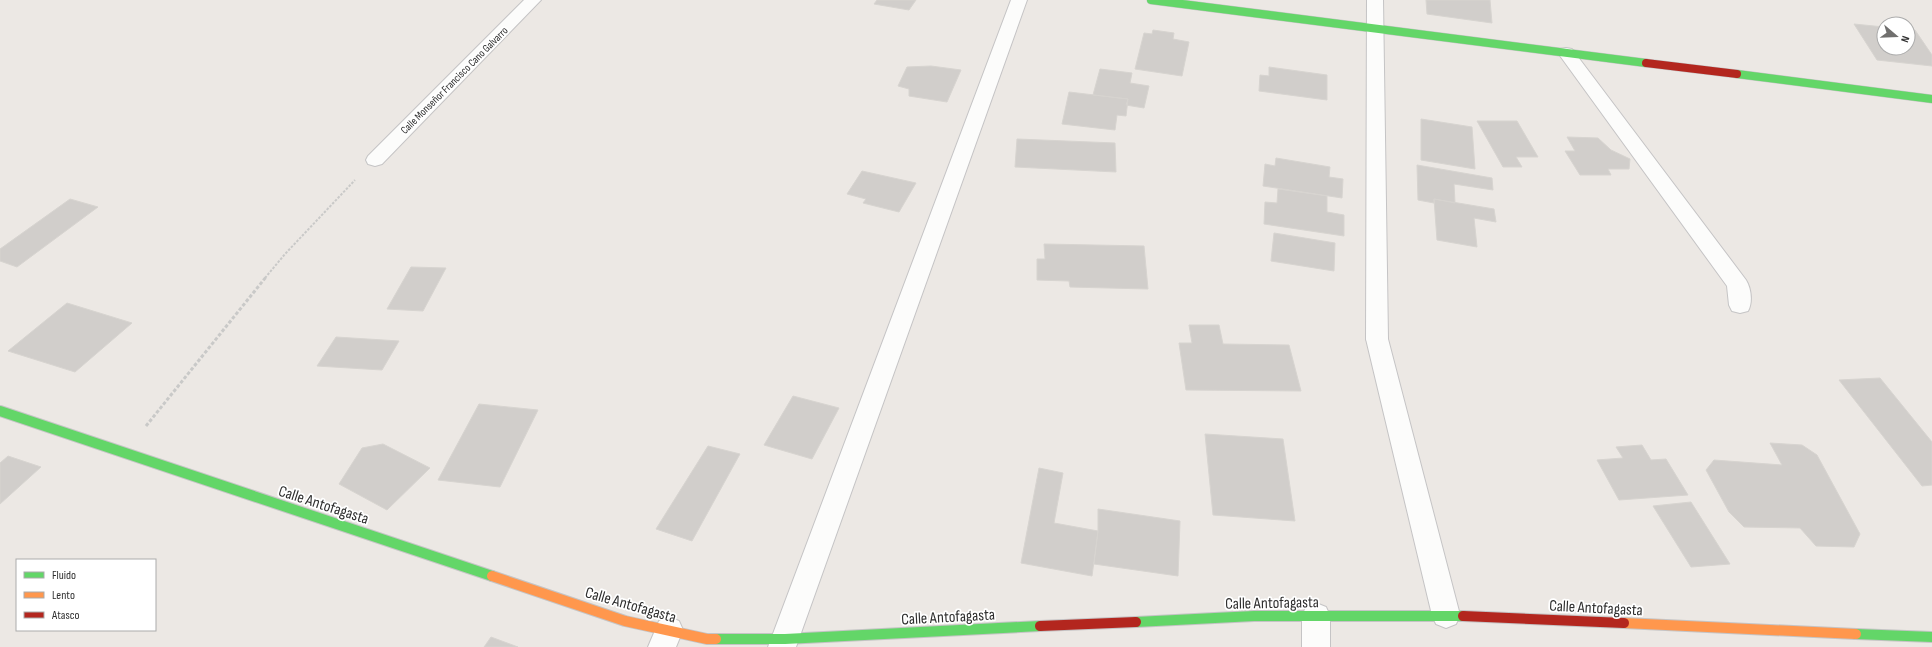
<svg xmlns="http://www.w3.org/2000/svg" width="1932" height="647" font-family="'Sofia Sans Condensed',sans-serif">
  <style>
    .building { fill: #d1cecb; stroke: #d7d4d0 }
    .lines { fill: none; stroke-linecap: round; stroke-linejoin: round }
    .lane-casing { stroke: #c5c4c5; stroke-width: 2 }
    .street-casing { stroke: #c5c4c5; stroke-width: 2 }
    .fast-far1-casing { stroke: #c5c4c5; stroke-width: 9 }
    .fast-casing { stroke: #c5c4c5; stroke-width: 12 }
    .slow-casing { stroke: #c5c4c5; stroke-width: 12 }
    .jam-far1-casing { stroke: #c5c4c5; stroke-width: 9 }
    .jam-casing { stroke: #c5c4c5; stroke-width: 12 }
    .path-far1 { stroke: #c9c9c8; stroke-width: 2; stroke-dasharray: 2.5 1.5; stroke-linecap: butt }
    .path { stroke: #c9c9c8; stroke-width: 3; stroke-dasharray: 3.5 2; stroke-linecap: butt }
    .lane { fill: #fcfcfb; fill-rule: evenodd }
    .street { fill: #fcfcfb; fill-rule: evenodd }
    .fast-far1 { stroke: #63d668; stroke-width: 8 }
    .fast { stroke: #63d668; stroke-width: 10 }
    .slow { stroke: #ff974d; stroke-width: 10 }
    .jam-far1 { stroke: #b3261e; stroke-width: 8 }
    .jam { stroke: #b3261e; stroke-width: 10 }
    .labels { text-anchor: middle; stroke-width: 3.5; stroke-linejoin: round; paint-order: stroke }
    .far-street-label { font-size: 11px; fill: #2e2e2e; stroke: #fff }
    .near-street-label { font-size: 16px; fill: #2e2e2e; stroke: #fff }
  </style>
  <rect width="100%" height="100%" fill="#ece8e4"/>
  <path class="building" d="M877 0H916L909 10 874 4Z
    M1426 0H1490L1492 23 1427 14Z
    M1854 24 1884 27V48H1908V30H1915L1932 55V66L1877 60Z
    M1153 30 1174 33 1173 39 1189 42 1182 76 1135 69 1144 33 1152 34Z
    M931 66 961 70 947 102 909 96V89L898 86 907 67Z
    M1269 67 1327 75V100L1259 91 1260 75 1269 76Z
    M1100 69 1132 73 1130 83 1149 86 1144 108 1126 105 1128 99 1093 95Z
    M1069 92 1128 99 1126 116 1117 115 1115 130 1062 124Z
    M1421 119 1472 127 1475 169 1421 160Z
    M1477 121H1517L1538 157H1516L1522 167H1503Z
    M1567 137 1598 138 1611 150 1630 159 1629 169H1608L1611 175H1580L1565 151H1575Z
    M1017 139 1115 143 1116 172 1015 167Z
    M1276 158 1330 167 1329 177 1343 179 1342 198 1263 186 1265 164 1275 166Z
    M1417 165 1492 178 1493 190 1454 184 1455 203 1434 199V203L1418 200Z
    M862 171 916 183 899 212 863 203 866 199 847 194Z
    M1278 189 1327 196V212L1344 215V236L1264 224 1265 202 1277 203Z
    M70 199 98 207 17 267 0 261V249Z
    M1434 199 1494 209 1496 222 1474 218 1477 247 1437 240Z
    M1274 233 1335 243 1334 271 1271 261Z
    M1044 244 1144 246 1148 289 1070 287 1069 281 1037 280V259H1045Z
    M411 267 446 268 423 311 387 309Z
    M67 303 132 323 75 372 8 351Z
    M1189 325H1219L1223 344 1289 345 1301 391 1186 390 1179 343H1192Z
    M336 337 399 341 382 370 317 366Z
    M1880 378 1932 442V485L1922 486 1839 380Z
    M793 396 839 408 812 459 764 445Z
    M479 404 538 410 500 487 438 480Z
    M1205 434 1283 439 1295 521 1213 515Z
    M1770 443 1802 445 1817 455 1860 534 1854 547 1816 546 1800 528 1744 527 1729 512 1706 470 1714 460 1782 465Z
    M383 444 430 468 387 510 339 484 362 448Z
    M1642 445 1651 460 1666 459 1688 495 1619 500 1597 460 1623 458 1616 447Z
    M708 446 740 454 692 541 656 529Z
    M8 456 41 467 0 504V463Z
    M1039 468 1063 473 1054 523 1098 531 1092 576 1021 563Z
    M1691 502 1730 564 1691 567 1653 506Z
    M1098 509 1180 521 1178 576 1094 564 1098 531Z
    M491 637 518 647H484Z"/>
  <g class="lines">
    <g class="lane-casing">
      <path id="lane" d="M1566 48 1572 49 1746 280C1751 288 1753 302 1748 311L1740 313 1732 311 1729 305 1727 286 1558 53 1560 49Z
        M1377 331 1385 333 1388 339 1460 615 1456 624 1446 628 1436 624 1432 615 1366 339 1369 333Z
        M1316 603 1326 607 1330 616V647H1302V616L1306 607Z"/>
    </g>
    <g class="street-casing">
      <path id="street" d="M524 0H541L382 164 375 166 368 164 366 160 368 156Z
        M1011 0H1027L796 647H768Z
        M1367 0H1383L1388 339 1385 345 1377 347 1369 345 1366 339Z
        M669 617 679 621 683 630 676 647H648L659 621Z"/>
    </g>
    <g class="fast-far1-casing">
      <path id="fast-far1" d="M1151 0 1646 63
        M1737 74 1932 99"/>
    </g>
    <g class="fast-casing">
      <path id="fast" d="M0 411 492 576
        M1136 622 1254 616H1463
        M1856 634 1932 637
        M716 639H785L1040 626"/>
    </g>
    <g class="slow-casing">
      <path id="slow" d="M492 576 625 621 707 639H716
        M1624 623 1856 634"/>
    </g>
    <g class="jam-far1-casing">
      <path id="jam-far1" d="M1646 63 1737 74"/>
    </g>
    <g class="jam-casing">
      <path id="jam" d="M1463 616 1624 623
        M1040 626 1136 622"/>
    </g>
    <path class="path-far1" d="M265 278 285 254 355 180"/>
    <path class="path" d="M146 426 266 277"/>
    <use href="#lane" class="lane"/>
    <use href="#street" class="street"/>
    <use href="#fast-far1" class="fast-far1"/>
    <use href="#fast" class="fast"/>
    <use href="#slow" class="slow"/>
    <use href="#jam-far1" class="jam-far1"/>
    <use href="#jam" class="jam"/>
  </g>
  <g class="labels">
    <g class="far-street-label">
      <text transform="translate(454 80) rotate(-45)" y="4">Calle Monseñor Francisco Cano Galvarro</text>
    </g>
    <g class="near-street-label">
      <text transform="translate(324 504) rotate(18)" y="6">Calle Antofagasta</text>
      <text transform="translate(1272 602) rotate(-1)" y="6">Calle Antofagasta</text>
      <text transform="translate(631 604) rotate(16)" y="6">Calle Antofagasta</text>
      <text transform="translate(1596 607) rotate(3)" y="6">Calle Antofagasta</text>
      <text transform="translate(948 616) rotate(-3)" y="6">Calle Antofagasta</text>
    </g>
  </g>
  <rect x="16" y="559" width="140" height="72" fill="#ffffff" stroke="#ababab"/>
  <rect x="24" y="572" width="20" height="6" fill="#63d668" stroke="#ababab"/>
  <text x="52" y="579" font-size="12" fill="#2e2e2e">Fluido</text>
  <rect x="24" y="592" width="20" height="6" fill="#ff974d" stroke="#ababab"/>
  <text x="52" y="599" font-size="12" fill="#2e2e2e">Lento</text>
  <rect x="24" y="612" width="20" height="6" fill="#b3261e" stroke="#ababab"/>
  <text x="52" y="619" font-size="12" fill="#2e2e2e">Atasco</text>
  <g transform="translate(1896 36) rotate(109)"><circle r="19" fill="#ffffff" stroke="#ababab"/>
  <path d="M0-3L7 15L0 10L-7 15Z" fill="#706f6e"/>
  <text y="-6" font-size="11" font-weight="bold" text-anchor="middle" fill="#2e2e2e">N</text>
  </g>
</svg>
